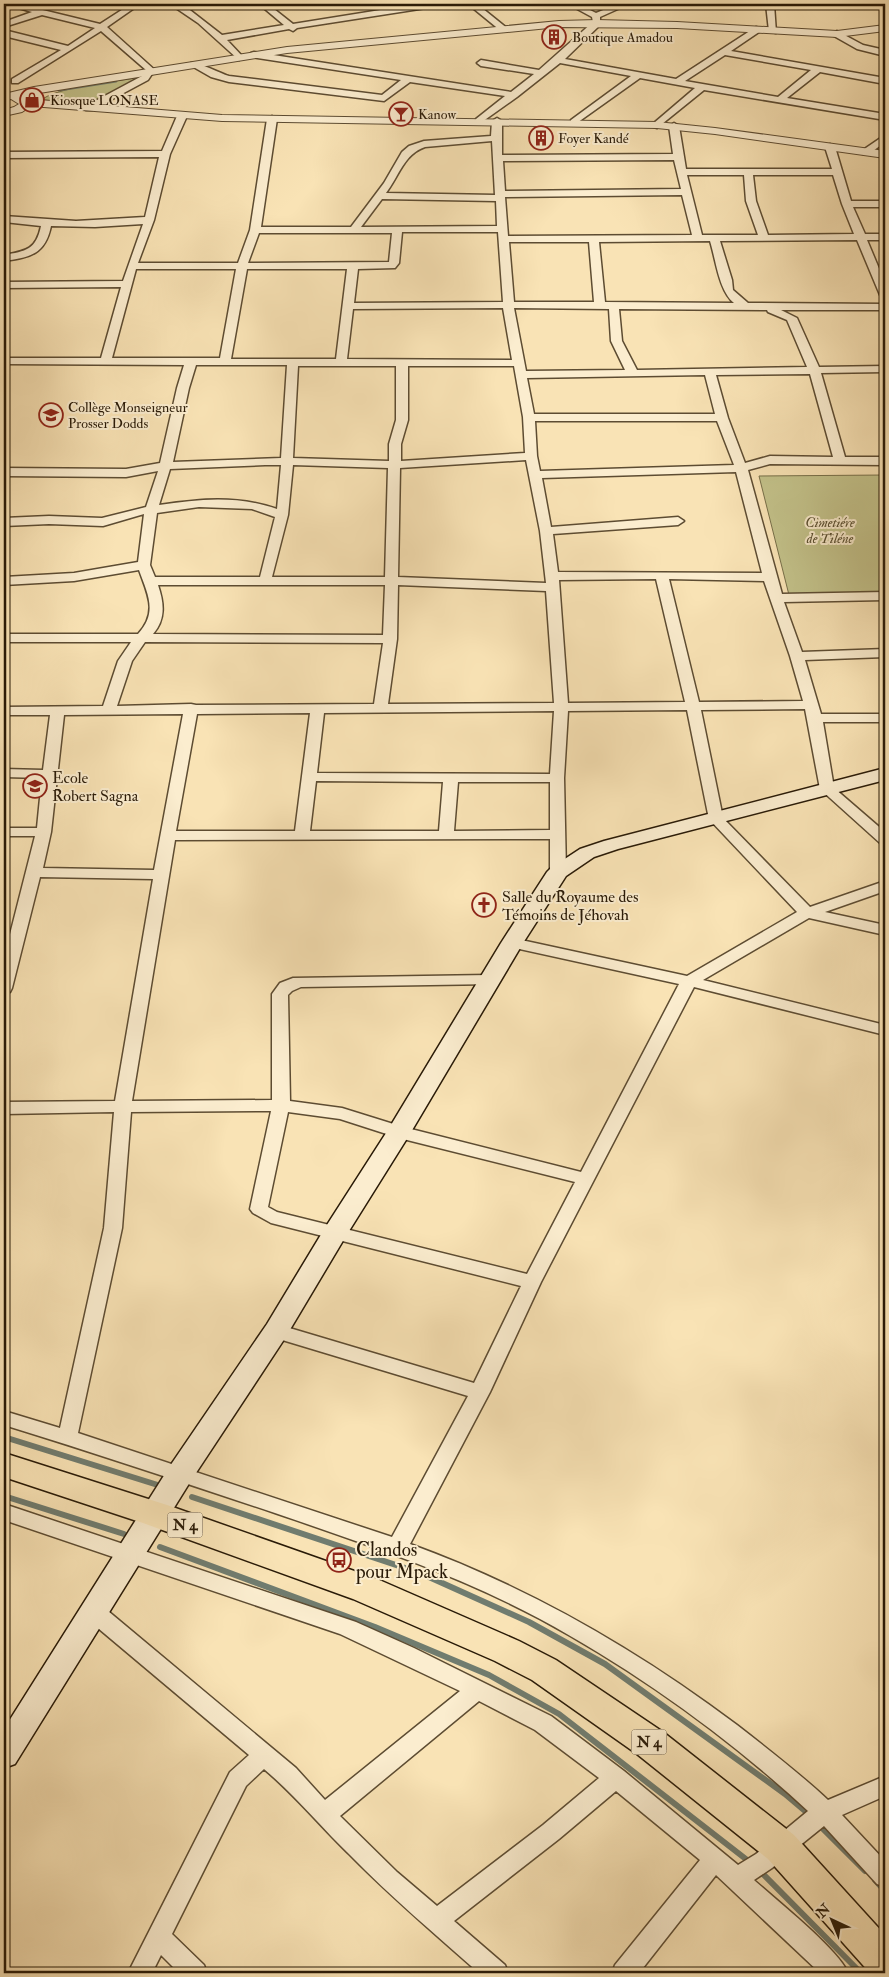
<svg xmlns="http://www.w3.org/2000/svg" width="889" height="1977" font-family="'IM FELL Double Pica',serif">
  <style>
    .green { fill: #c3c28a; stroke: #766e48 }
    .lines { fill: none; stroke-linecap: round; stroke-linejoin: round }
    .stream-far1 { stroke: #707c6f; stroke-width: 3 }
    .stream { stroke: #707c6f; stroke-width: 6 }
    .minor-casing { stroke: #5d4c32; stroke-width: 3 }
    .tertiary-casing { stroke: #5d4c32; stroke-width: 2 }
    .secondary-casing { stroke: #291a07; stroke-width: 3 }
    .trunk-casing { stroke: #291a07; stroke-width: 3 }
    .minor { fill: #fbedcf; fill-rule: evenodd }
    .tertiary { fill: #fbedcf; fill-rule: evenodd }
    .secondary { fill: #fbedcf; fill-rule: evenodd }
    .trunk { fill: #f9e3b5; fill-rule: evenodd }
    .labels { text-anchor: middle; stroke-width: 4; stroke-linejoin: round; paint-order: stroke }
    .far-poi-label { font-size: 14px; fill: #291a07; stroke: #fbedcf; text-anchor: start }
    .far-park-label { font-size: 14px; font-style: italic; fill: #574c2e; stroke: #fbedcf }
    .shield { fill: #fbedcf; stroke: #685943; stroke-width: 1 }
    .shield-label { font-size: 15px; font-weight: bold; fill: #291a07 }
    .poi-label { font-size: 16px; fill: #291a07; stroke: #fbedcf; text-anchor: start }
    .near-poi-label { font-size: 19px; fill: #291a07; stroke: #fbedcf; text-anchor: start }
  </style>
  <rect width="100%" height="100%" fill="#f9e3b5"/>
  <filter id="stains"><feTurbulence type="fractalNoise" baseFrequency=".004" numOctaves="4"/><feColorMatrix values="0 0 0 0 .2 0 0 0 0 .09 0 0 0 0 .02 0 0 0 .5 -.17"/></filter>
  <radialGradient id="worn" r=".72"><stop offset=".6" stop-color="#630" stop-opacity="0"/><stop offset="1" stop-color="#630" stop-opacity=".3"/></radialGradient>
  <path class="green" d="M143 77 101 105 42 100C52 88 123 80 143 77Z
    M885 475V594L789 595 759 476Z"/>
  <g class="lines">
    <path class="stream-far1" d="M59 90 116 81
      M4 122 8 116"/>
    <path class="stream" d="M4 1437 161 1486
      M4 1496 124 1534
      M192 1497 420 1573 529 1622 605 1664 785 1794 811 1816
      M160 1547 375 1627 489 1675 559 1714 751 1863
      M818 1824 865 1871
      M759 1870 861 1973
      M875 1880 885 1891"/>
    <g class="minor-casing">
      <path id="minor" d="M5 4H18L100 24 131 4H140L107 27 157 72 152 74 148 80 92 110H86V106L142 76 143 71 146 70 101 31 18 83H12V79L61 50 4 36V30L68 46 95 28 42 15 4 27V22L32 12Z
        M170 4H180L186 7 222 35 284 25 259 4H292L291 6 274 9 293 24 418 4 430 5 426 8 297 28 293 31 289 29 227 40 243 57 239 60 198 23Z
        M468 4H477L508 29 501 31Z
        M568 4H578L596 13 618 4H629L600 17V25L565 59 676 79 756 27 759 28V32L731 51 885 78V84L820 72 787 98 885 114V120L704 90 657 128 654 127V123L695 88 640 78 574 125 571 124V120L631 76 560 63 517 97 479 124 476 123V119L505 96 410 82 384 101 229 82 211 77 190 65 191 63C200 62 219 73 229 76L382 95 401 80 251 57V53L254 52 511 92 534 74 481 66 477 63 481 60 539 70 593 22 592 17ZM725 55 811 70 778 97 685 81Z
        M766 4H774L776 33 769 31Z
        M837 31 863 45 885 50V56L857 49 834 36 833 34Z
        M182 113 187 116 170 154 154 220 138 263H238L250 230 267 119 272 116 277 119 261 227H351L384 183 402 152 409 146 424 141 491 136 492 121 497 118 502 121V155L673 154 669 126 674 123 679 126 686 169H832L825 147 830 144 835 147 851 201H885V207H853L865 234H885V240H867L885 283V298L880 295 857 240 720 241 732 280 733 290 748 303 885 304V310H781L797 318 819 367 885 366V372L821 373 845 457H885V465L770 464 748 470 782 594 885 592V600L784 602 802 652 885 649V657L805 660 821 714H885V722H823L834 788 885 832V844L880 843 820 789 805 709 701 710 723 818 810 907 885 881V891L825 912 885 925V935L809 918 703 980 885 1025V1035L694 987 541 1282 490 1392 410 1544C528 1587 636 1649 737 1725 768 1749 799 1773 828 1800L885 1776V1796L842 1815 885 1861V1887L877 1884 824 1826 772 1868 754 1880C776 1900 839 1950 848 1973H820L716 1875 639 1973H612L615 1965 700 1860 616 1791 559 1839 454 1921 505 1965 508 1973H479C435 1934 391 1897 350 1855 321 1827 295 1795 264 1769L246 1786 172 1934 204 1965 207 1973H179L161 1955 152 1973H128L230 1772 249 1755 86 1618 83 1612 86 1606 94 1603 102 1606 296 1768 325 1800 460 1691 340 1634 4 1520V1504L356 1622 414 1648 551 1716 624 1771 738 1865 756 1854 808 1811C728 1737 636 1671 540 1619 456 1574 365 1544 275 1513 185 1483 95 1453 4 1425V1411L60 1428 104 1228 114 1112 4 1114V1102L115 1101 153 879 40 877 12 988 10 992 4 993V958L35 836H4V828H37L42 778 4 777V769L43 770 50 715H4V707L103 706 118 661 131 642H4V634H138C158 612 148 595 139 570L74 581 4 585V577L74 573 138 562 144 514 103 526 49 524 4 526V518L49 516 102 518 146 507 158 471 126 477 4 476V468L126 469 160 463 177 388 184 365 4 364V358H101L121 287 4 288V282L123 281 143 224 95 227 51 226C45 255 30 257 4 261V255C26 251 36 250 41 226L4 222V216L76 221 145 217 159 157 4 158V152L162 151 177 116ZM492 141 495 195 386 193C399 176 404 154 425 147ZM674 160 681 189 505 191 503 161ZM687 175H744L746 201 758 235H702ZM753 175H833L842 204 854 234 768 235 756 201ZM682 195 692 235 508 236 505 197ZM382 199 496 201 497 226 361 227ZM402 232H498L503 302 354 303 358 269 395 268 399 263ZM259 233H392L389 262 248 263ZM710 241C716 260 719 291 734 303L605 302 599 242ZM509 242H589L594 302H514ZM136 269H236L220 358H112ZM247 269H347L336 359H231ZM503 308 512 360 347 359 353 309ZM514 308 609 309 611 341 625 370 526 371ZM619 309 767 310 768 312 787 320 807 367 637 370 622 341ZM196 365H287L281 458 173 462 189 388ZM298 366H396V420L389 444V461L293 458ZM408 366H514L523 417 525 453 401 461V444L408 420ZM810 374 833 457 770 456 745 463 728 418 716 375ZM705 375 715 414H534L527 378ZM535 421H717L734 465 540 471 537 456ZM526 460 540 531 546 583 398 577 400 468ZM265 465H281L277 509C237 495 199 499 159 505L170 469ZM293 465 388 468 385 577H272L288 515ZM736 472 762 573 558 572 553 534 678 525 684 521 678 517 551 527 542 478ZM199 507 252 509 275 517 260 577H155L150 565 157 513ZM656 579 685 702 568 703 559 580ZM669 579 764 581 790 656 803 701 699 702ZM158 585H385L383 635 153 634C166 619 164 603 158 585ZM398 585 546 591 554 703 388 704 397 639ZM145 642 383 643 374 704 196 705 191 704 117 706 132 661ZM687 710 709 819 797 912 687 976 512 938 506 940 504 943 506 946 679 984 581 1172 403 1127 342 1108 290 1101 288 995 292 991 301 987 495 984 497 980 495 976 489 975 293 978 280 983 272 994V1100L132 1101 175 840 550 839V872L553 875H563L566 872 564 778 568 711ZM554 711 550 774 317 773 324 713ZM310 713 295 831H176L197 714ZM183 714 154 870 43 868 51 832 64 715ZM316 781 443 782 439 831H310ZM458 782H550V830L454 831ZM271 1111 250 1209 253 1213 271 1223 521 1286 474 1383 276 1324 269 1326 267 1331 269 1336 468 1396 392 1537 78 1433 122 1228 131 1112ZM288 1112 340 1119 399 1138 575 1182 527 1274 277 1212 268 1207ZM479 1701 535 1730 599 1778 543 1825 437 1906 397 1872 340 1816Z
        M885 135V142L869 154H863V150Z"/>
    </g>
    <g class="tertiary-casing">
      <path id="tertiary" d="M597 20 677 22 837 31 885 25V31L837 37 677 28 559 27 287 53 21 96 27 99 222 115 657 122 715 128 885 151V158L715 134 657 128 222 121 31 106 22 112 4 116V110L14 107 19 104 11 99 4 100V94L34 87 287 47 559 21Z"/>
    </g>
    <g class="secondary-casing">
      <path id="secondary" d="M885 768V780L618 849 594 857 566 876 523 943 411 1132 344 1239 285 1338 190 1482 15 1764 4 1768V1729L170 1466 267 1324 325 1228 388 1130 501 943 547 872 551 868 580 849 604 841Z"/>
    </g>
    <g class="trunk-casing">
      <path id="trunk" d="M4 1453 167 1505 377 1579 519 1641 556 1660 663 1732 794 1835 885 1935V1973H870L768 1859 637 1754 532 1680 495 1661 353 1599 143 1523 4 1477Z"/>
    </g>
    <use href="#minor" class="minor"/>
    <use href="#tertiary" class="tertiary"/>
    <use href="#secondary" class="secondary"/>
    <use href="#trunk" class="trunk"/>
  </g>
  <defs>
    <g id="building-ring" transform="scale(1.25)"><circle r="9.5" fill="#fbedcf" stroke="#8f2418" stroke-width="1.5"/><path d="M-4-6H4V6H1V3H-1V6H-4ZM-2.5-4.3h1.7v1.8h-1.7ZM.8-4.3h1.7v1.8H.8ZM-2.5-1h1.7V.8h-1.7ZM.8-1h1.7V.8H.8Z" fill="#8f2418"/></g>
    <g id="shop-ring" transform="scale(1.25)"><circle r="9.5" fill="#fbedcf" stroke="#8f2418" stroke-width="1.5"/><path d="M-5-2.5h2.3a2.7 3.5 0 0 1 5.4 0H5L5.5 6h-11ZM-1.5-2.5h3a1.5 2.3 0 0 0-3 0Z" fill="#8f2418"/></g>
    <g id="bar-ring" transform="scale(1.25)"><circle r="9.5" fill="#fbedcf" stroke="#8f2418" stroke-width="1.5"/><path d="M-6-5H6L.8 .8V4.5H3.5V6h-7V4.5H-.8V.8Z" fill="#8f2418"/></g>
    <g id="school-ring" transform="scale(1.25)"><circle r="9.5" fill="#fbedcf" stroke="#8f2418" stroke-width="1.5"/><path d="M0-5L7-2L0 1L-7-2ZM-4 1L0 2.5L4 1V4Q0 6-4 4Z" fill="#8f2418"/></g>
    <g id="church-ring" transform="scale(1.25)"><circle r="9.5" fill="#fbedcf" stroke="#8f2418" stroke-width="1.5"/><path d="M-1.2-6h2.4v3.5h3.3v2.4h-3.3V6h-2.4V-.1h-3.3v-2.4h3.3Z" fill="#8f2418"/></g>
    <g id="bus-ring" transform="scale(1.25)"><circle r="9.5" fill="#fbedcf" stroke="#8f2418" stroke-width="1.5"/><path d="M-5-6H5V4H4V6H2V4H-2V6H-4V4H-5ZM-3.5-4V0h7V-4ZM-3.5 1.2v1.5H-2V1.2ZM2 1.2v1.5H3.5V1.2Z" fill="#8f2418"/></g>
  </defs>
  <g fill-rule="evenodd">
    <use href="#building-ring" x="554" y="37"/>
    <use href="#shop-ring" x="32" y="100"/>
    <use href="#bar-ring" x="401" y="114"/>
    <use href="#building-ring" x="541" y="138"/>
    <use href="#school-ring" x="51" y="415"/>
    <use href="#school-ring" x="35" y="786"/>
    <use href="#church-ring" x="484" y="905"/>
    <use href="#bus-ring" x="339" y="1560"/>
  </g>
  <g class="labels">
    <g class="far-poi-label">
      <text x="572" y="42">Boutique Amadou</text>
      <text x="50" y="105">Kiosque LONASE</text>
      <text x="418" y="119">Kanow</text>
      <text x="558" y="143">Foyer Kandé</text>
      <text x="68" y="412">Collège Monseigneur<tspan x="68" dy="16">Prosser Dodds</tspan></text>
    </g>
    <g class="far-park-label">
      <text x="830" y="527">Cimetiére<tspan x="830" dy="16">de Tiléne</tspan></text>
    </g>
    <g class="shield">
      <rect x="167.5" y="1512.5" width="35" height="25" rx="4"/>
      <rect x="631.5" y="1729.5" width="35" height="25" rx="4"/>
    </g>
    <g class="shield-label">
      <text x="185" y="1530">N 4</text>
      <text x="649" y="1747">N 4</text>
    </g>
    <g class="poi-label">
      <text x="52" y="783">Ecole<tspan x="52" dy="18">Robert Sagna</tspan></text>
      <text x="502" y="902">Salle du Royaume des<tspan x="502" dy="18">Témoins de Jéhovah</tspan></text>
    </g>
    <g class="near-poi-label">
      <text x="356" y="1556">Clandos<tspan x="356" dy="22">pour Mpack</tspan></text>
    </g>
  </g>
  <rect width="889" height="1977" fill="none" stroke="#f9e3b5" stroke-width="20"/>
  <rect x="5" y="5" width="879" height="1967" fill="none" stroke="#291a07" stroke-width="2.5"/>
  <rect x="10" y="10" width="869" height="1957" fill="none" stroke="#291a07"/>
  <g transform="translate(832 1920) rotate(316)" stroke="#fbedcf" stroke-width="4" paint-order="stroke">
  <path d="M0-4L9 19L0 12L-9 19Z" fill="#291a07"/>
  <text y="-8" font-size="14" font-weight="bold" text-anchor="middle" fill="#291a07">N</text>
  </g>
  <rect width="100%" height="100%" filter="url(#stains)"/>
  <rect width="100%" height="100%" fill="url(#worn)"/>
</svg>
